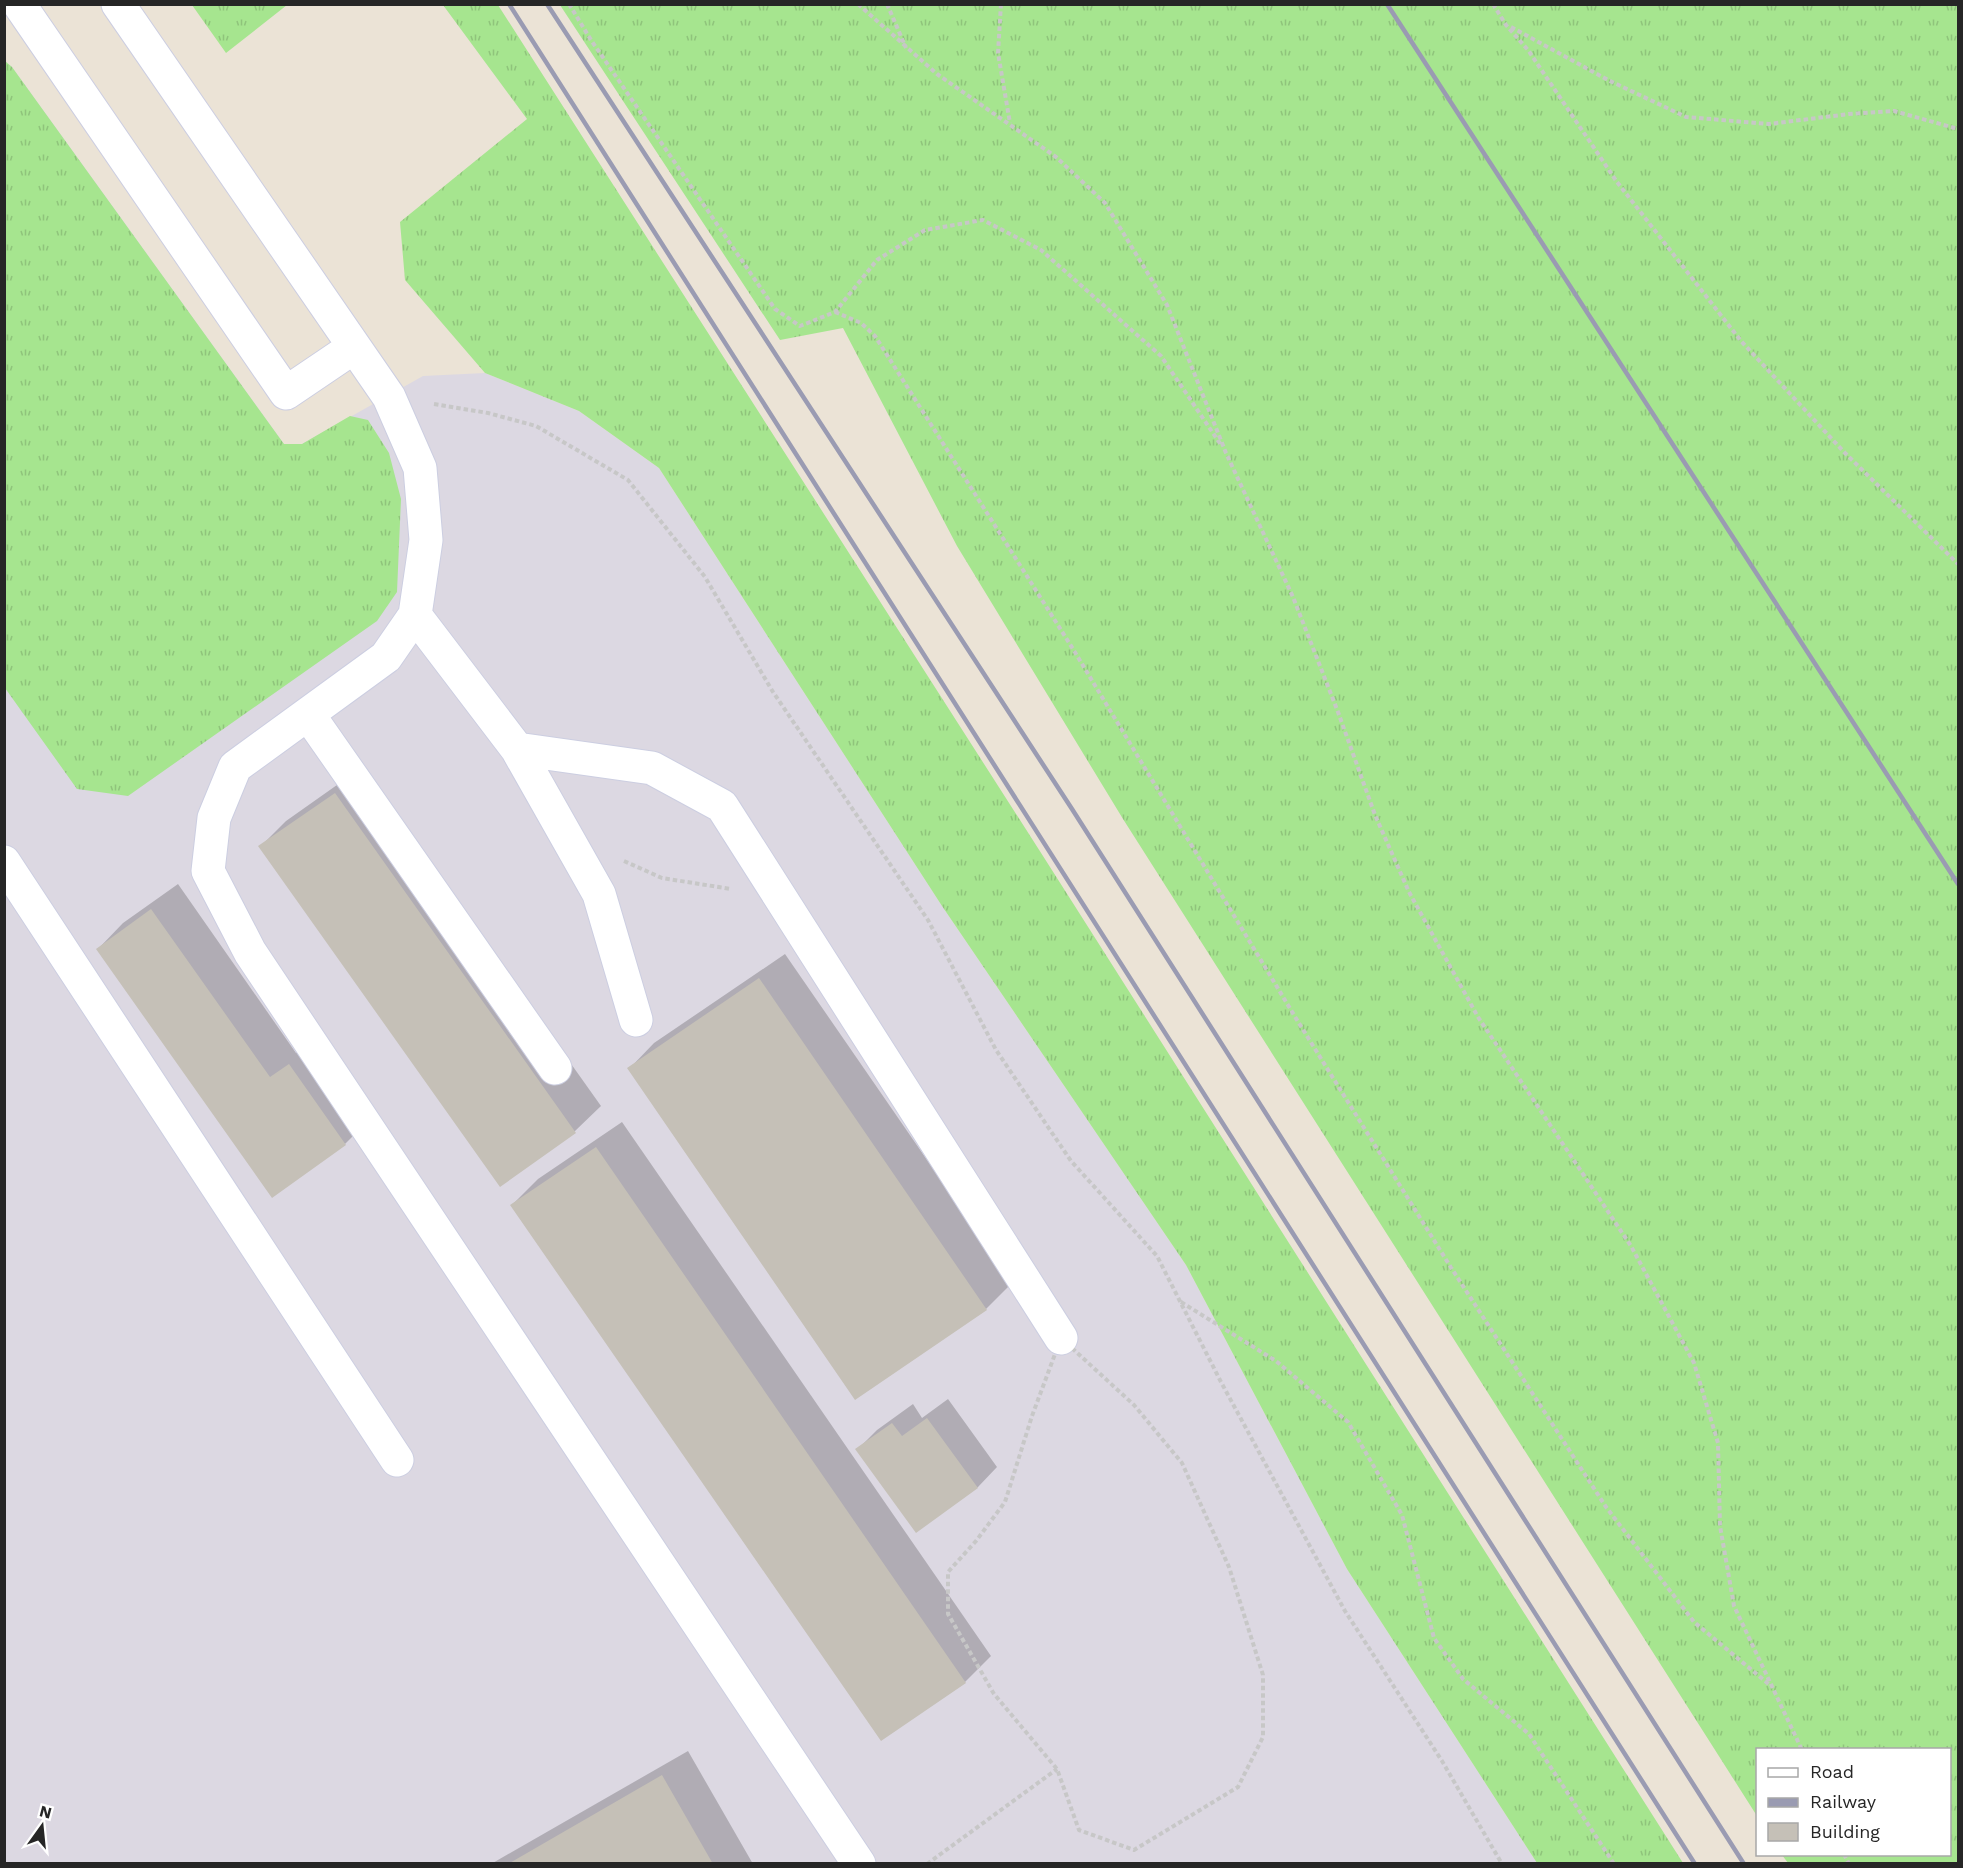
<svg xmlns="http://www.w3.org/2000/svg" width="1963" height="1868" font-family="'Work Sans',sans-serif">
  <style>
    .industrial { fill: #dcd8e2 }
    .grass { fill: url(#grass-tufts) }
    .shadow { fill: #0003 }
    .building { fill: #c5c0b7 }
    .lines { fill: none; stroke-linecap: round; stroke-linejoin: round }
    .minor-casing { stroke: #cccee1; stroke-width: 35 }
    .path { stroke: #c7c7c7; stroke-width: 4; stroke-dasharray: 4.5 3; stroke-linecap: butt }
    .minor { stroke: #fff; stroke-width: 33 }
    .rail { stroke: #9a9bb2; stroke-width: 4.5 }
  </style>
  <defs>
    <pattern id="grass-tufts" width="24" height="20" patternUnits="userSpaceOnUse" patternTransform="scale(1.5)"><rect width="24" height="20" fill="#a6e58f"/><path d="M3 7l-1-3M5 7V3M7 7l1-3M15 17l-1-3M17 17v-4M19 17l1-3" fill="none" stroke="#8fc47b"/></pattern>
  </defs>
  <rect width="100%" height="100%" fill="#ebe3d6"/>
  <path class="industrial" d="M4 61 12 67 284 444H302L423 376 485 373 579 411 659 468 942 906 1186 1265 1347 1569 1537 1863H5Z"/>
  <path class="grass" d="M192 5H287L226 53Z
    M443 5H498L1043 856 1683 1863H1537L1347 1569 1186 1265 942 906 659 468 579 411 485 373 405 280 400 222 527 119Z
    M560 5H1958V1863H1788L1782 1855 1950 1854V1750H1758L1757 1816 1123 819 957 546 843 328 780 340Z
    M5 61 12 67 284 444H302L350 416 368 420 389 453 401 499 397 592 377 621 128 796 77 789 5 688Z"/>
  <path class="shadow" d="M361 768 601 1106 575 1131 500 1184 260 847 286 821Z
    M178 884 296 1053 315 1040 371 1118 345 1144 98 949 123 923Z
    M785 954 1012 1283 986 1309 629 1069 654 1043Z
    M622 1122 991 1656 965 1682 882 1739 512 1205 538 1179Z
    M948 1399 997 1467 978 1487 916 1531 857 1450 877 1430 913 1404 922 1418Z
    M688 1751 753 1864H491Z"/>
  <path class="building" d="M335 793 576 1133 500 1187 258 846Z
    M151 909 270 1077 289 1064 346 1145 272 1198 96 949Z
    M759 978 987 1310 855 1400 627 1068Z
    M596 1147 966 1683 881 1741 510 1205Z
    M927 1418 978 1488 916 1533 855 1449 892 1423 902 1436Z
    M662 1775 713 1864H508Z"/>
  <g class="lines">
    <g class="minor-casing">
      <path id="minor" d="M19 4 286 393 354 347
        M118 4 389 397 420 468 426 540 415 615 386 657 235 767 214 818 208 871 250 952 859 1864
        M415 615 517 749 652 768 722 806 1061 1338
        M308 714 555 1068
        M517 749 599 894 636 1020
        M4 862 397 1460"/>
    </g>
    <path class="path" d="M569 4 591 40 775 309 800 326 835 312 877 260 925 230 983 220 1041 250 1161 356 1221 445
      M858 4 937 74 1056 157 1105 203 1167 305 1226 453 1293 597 1338 712 1375 815 1409 892 1478 1017 1631 1246 1694 1363 1718 1443 1720 1526 1734 1606 1802 1750
      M887 4 906 48
      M1001 4 998 53 1010 123
      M1493 4 1506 25 1528 50 1617 182 1741 341 1844 452 1958 564
      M1511 27 1608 80 1686 117 1769 124 1849 114 1894 111 1958 129
      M835 312 861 323 875 336 1073 649 1297 1020 1450 1266 1606 1507 1694 1622 1771 1686
      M434 404 488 413 536 426 628 480 705 577 773 692 928 920 996 1050 1071 1161 1157 1256 1221 1382 1345 1611 1442 1761 1502 1864
      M624 861 662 878 731 889
      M1181 1302 1276 1361 1348 1422 1402 1515 1434 1638 1463 1679 1529 1734 1614 1864
      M1061 1338 1134 1405 1182 1463 1229 1567 1263 1675V1737L1238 1787 1134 1850 1079 1830 1057 1769 994 1694 948 1614V1572L976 1541 1005 1502 1032 1416Z
      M1844 1854 1849 1864
      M927 1864 1057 1769"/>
    <use href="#minor" class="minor"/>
    <path class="rail" d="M509 4 1695 1864
      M547 4 1072 809 1744 1864
      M1387 4 1958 884"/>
  </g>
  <rect width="1963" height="1868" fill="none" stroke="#262626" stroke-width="12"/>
  <rect x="1756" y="1748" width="195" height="108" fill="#ffffff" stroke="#a8a8a8" stroke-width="1.5"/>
  <rect x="1768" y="1768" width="30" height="9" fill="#ffffff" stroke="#a8a8a8" stroke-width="1.5"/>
  <text x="1810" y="1778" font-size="18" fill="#262626">Road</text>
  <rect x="1768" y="1798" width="30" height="9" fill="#9a9bb2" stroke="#a8a8a8" stroke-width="1.5"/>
  <text x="1810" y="1808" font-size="18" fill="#262626">Railway</text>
  <rect x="1768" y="1823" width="30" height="18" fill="#c5c0b7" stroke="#a8a8a8" stroke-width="1.5"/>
  <text x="1810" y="1838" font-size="18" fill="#262626">Building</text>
  <g transform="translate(42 1826) rotate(15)" stroke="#ffffff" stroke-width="4.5" paint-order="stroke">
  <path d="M0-4.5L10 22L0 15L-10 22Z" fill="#262626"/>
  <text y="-9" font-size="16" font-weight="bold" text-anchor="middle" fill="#262626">N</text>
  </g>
</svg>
